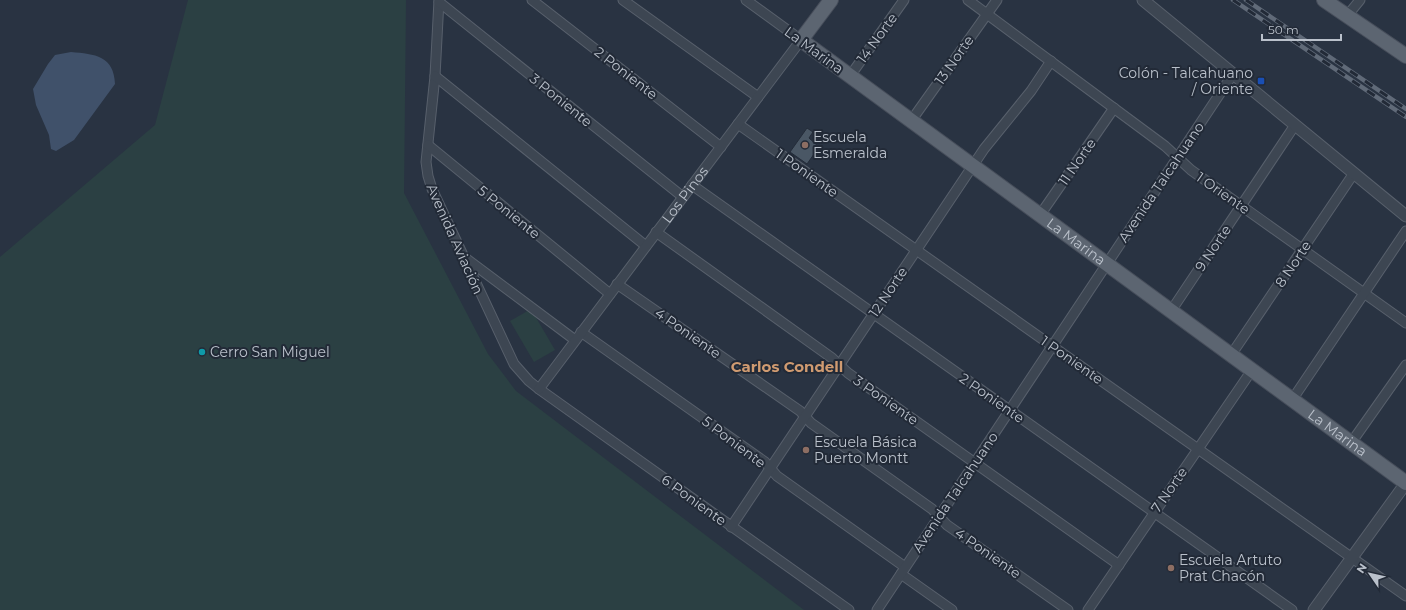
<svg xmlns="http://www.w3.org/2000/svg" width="1406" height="610" font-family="Montserrat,sans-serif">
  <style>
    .green { fill: #2b4043 }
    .water { fill: #40516a }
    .building { fill: #4a5765; stroke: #242c39 }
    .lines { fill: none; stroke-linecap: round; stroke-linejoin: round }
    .minor-casing { stroke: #58606c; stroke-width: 11 }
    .tertiary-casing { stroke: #58606c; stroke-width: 13 }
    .primary-casing { stroke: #474e5b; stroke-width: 16 }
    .minor { stroke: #3d4652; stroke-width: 9 }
    .tertiary { stroke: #3d4652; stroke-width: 11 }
    .primary { stroke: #5c6571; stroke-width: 14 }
    .rail-casing { stroke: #606a78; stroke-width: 4.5 }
    .rail { stroke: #222a37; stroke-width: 3; stroke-dasharray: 9; stroke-linecap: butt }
    .transit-dot { fill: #1a4fb4; stroke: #222a37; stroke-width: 1.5 }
    .education-dot { fill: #8d6e63; stroke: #222a37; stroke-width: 1.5 }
    .culture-dot { fill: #0f9aa8; stroke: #222a37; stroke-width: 1.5 }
    .labels { text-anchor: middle; stroke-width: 4; stroke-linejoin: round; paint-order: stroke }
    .street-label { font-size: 14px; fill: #bac1cb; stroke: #222a37 }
    .poi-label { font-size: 14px; fill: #bac1cb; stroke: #222a37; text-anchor: start }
    .neighbourhood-label { font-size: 15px; font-weight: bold; fill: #d09b71; stroke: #222a37 }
  </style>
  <rect width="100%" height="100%" fill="#293342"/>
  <path class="green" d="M188 0H406L404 193 488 354 516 391 804 610H0V257L155 125Z
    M531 309 555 350 534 362 510 321Z"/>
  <path class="water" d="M71 52C95 54 114 56 115 84L74 140 56 151 51 149 49 135 36 105 33 89 48 64 55 55Z"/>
  <path class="building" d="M807 128 813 132 809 138 819 147 807 164 790 152Z"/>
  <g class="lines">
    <g class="minor-casing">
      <g id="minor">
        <path d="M439 0 435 76 426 162 428 176 432 189 514 364 529 381 539 389 849 610"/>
        <path d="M532 0 721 147"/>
        <path d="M623 0 758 97"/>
        <path d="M968 0 1165 146 1191 170 1406 323"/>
        <path d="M439 2 683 197"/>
        <path d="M1347 16 1360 0"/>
        <path d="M435 76 646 246"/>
        <path d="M850 76 904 0"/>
        <path d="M911 121 997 0"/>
        <path d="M738 124 1406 596"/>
        <path d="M428 145 610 294"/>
        <path d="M692 185 1292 610"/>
        <path d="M1040 215 1114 108"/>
        <path d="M656 232 832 358 848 373 1119 565"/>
        <path d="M464 257 575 340"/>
        <path d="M617 284 800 411 811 423 932 509 947 525 1068 610"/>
        <path d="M1171 311 1295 125"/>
        <path d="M581 332 765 462 777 476 905 567"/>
        <path d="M1231 355 1354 173"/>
        <path id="s1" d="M539 389 801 40 746 0"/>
        <path d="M1292 400 1406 231"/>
        <path d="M1351 443 1406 365"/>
        <path d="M731 527 984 149 1031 91 1051 61"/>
        <path d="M901 574 952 610"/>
        <path d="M877 610 1233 74"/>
        <path d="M1088 610 1252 370"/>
      </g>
    </g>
    <g class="tertiary-casing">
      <path id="tertiary" d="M1143 0 1406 216
        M1314 610 1406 483"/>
    </g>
    <g class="primary-casing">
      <g id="primary">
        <path id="s2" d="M831 0 801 40 1406 483"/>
        <path d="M1324 0 1406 56"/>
      </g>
    </g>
    <use href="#minor" class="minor"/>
    <use href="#tertiary" class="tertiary"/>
    <use href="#primary" class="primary"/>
    <g class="rail-casing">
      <path id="rail" d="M1233 0 1406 117
        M1246 0 1406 109"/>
    </g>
    <use href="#rail" class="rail"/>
  </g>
  <rect class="transit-dot" x="1257" y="77" width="8" height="8" rx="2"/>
  <g class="education-dot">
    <circle cx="805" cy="145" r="4"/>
    <circle cx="806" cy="450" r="4"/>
    <circle cx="1171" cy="568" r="4"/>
  </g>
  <circle class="culture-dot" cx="202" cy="352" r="4"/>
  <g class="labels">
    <g class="street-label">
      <text transform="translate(877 38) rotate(-54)" y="5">14 Norte</text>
      <text transform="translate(814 50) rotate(36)" y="5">La Marina</text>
      <text transform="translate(954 60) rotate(-55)" y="5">13 Norte</text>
      <text transform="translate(626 73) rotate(38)" y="5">2 Poniente</text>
      <text transform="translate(561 100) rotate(39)" y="5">3 Poniente</text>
      <text transform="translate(1077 162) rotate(-55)" y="5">11 Norte</text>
      <text transform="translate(807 173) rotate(35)" y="5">1 Poniente</text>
      <text transform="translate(1161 182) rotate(-56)" y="5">Avenida Talcahuano</text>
      <text transform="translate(1223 193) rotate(35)" y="5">1 Oriente</text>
      <text dy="5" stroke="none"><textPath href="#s1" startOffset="243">Los Pinos</textPath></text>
      <text transform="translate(509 212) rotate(39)" y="5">5 Poniente</text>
      <text transform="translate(455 239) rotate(66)" y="5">Avenida Aviación</text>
      <text dy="5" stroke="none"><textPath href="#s2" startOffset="391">La Marina</textPath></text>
      <text transform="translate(1213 248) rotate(-56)" y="5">9 Norte</text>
      <text transform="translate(1293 264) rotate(-56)" y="5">8 Norte</text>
      <text transform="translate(888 292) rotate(-56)" y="5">12 Norte</text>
      <text transform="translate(688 333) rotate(35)" y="5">4 Poniente</text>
      <text transform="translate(1072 360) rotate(35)" y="5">1 Poniente</text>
      <text transform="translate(992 398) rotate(35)" y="5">2 Poniente</text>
      <text transform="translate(886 400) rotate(35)" y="5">3 Poniente</text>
      <text dy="5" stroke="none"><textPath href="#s2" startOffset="715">La Marina</textPath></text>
      <text transform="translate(734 442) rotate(37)" y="5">5 Poniente</text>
      <text transform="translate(1169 490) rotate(-55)" y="5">7 Norte</text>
      <text transform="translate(955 492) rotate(-56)" y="5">Avenida Talcahuano</text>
      <text transform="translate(694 500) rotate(36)" y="5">6 Poniente</text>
      <text transform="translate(988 553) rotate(35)" y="5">4 Poniente</text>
    </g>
    <g class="poi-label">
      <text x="1253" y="78" text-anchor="end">Colón - Talcahuano<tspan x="1253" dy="16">/ Oriente</tspan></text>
      <text x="813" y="142">Escuela<tspan x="813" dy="16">Esmeralda</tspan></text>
      <text x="210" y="357">Cerro San Miguel</text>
      <text x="814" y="447">Escuela Básica<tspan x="814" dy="16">Puerto Montt</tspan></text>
      <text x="1179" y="565">Escuela Artuto<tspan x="1179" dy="16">Prat Chacón</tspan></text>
    </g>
    <g class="neighbourhood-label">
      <text x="787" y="372">Carlos Condell</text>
    </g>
  </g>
  <g transform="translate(1370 574) rotate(304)" stroke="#222a37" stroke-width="3" paint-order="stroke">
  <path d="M0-3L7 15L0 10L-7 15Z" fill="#bac1cb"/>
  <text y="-6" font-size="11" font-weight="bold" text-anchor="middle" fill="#bac1cb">N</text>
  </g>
  <path d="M1262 34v6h79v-6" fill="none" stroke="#bac1cb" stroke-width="2"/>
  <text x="1268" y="34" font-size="12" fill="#bac1cb" stroke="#222a37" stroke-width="3" paint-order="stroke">50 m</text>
</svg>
